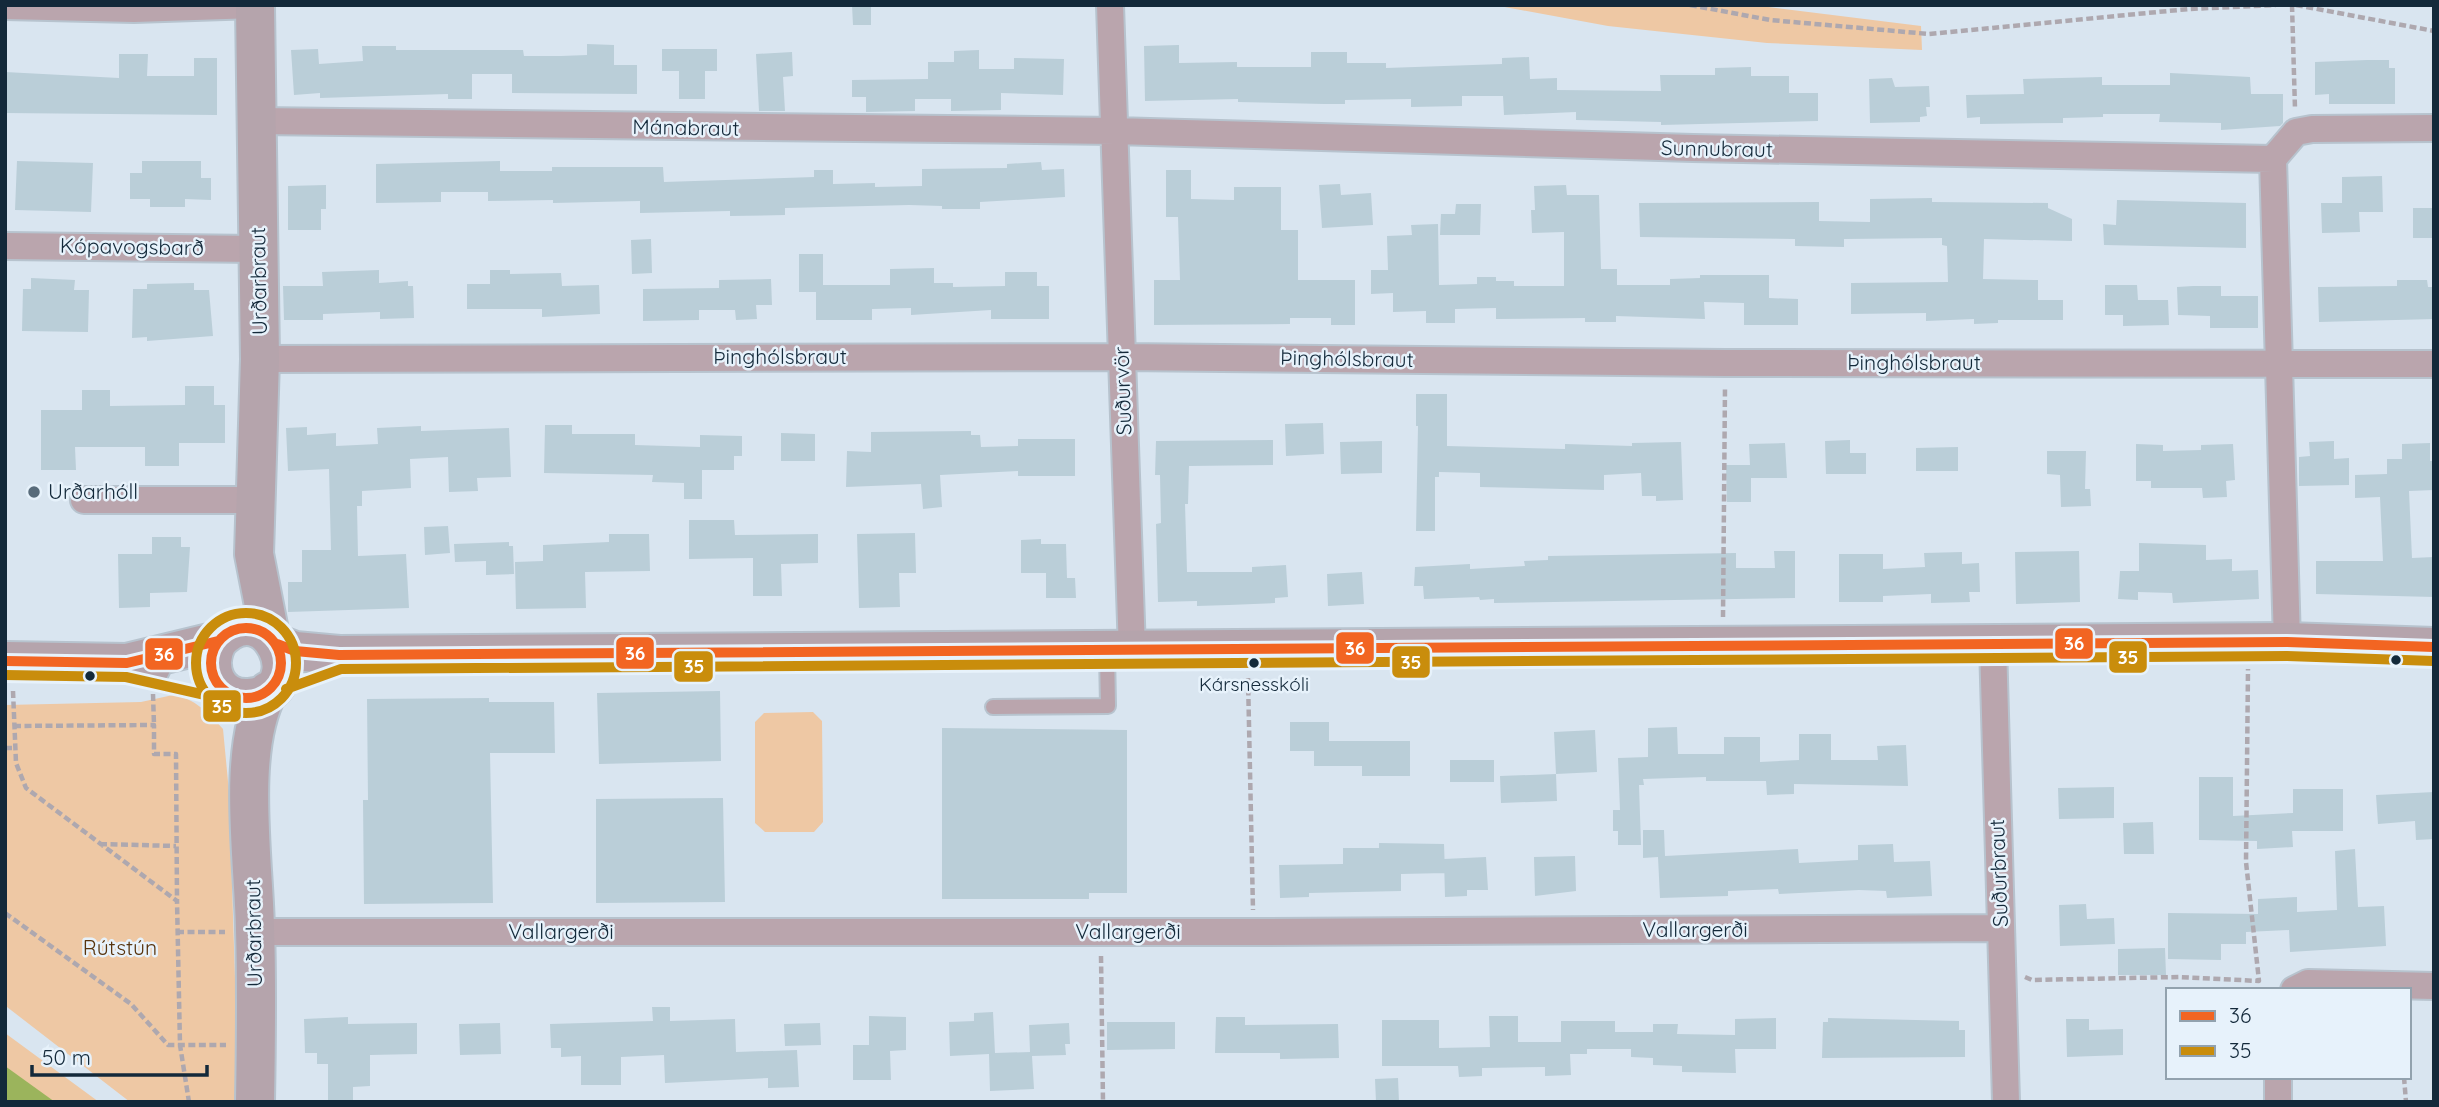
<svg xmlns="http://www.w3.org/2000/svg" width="2439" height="1107" font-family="Quicksand,sans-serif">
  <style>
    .green { fill: #eec8a4 }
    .water { fill: #9bb45c }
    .building { fill: #baced8 }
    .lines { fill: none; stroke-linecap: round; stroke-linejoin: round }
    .lane-casing { stroke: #b7c3ce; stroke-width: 18 }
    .street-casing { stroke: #b7c3ce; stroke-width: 30 }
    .secondary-casing { stroke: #b7c3ce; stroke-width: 42 }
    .path { stroke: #aea8af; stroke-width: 4.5; stroke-dasharray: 7 3.5; stroke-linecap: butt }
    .lane { stroke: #baa5ad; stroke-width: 14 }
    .street { stroke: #baa5ad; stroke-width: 26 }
    .secondary { stroke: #b5a4ac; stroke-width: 38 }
    .bus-1-casing { stroke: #e7f2fb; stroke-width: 16 }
    .bus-2-casing { stroke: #e7f2fb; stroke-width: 16 }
    .bus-1 { stroke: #f26522; stroke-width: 10 }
    .bus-2 { stroke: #c98d0c; stroke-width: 10 }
    .poi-dot { fill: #586b7a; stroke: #e7f2fb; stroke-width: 2.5 }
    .bus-dot { fill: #13293a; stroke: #e7f2fb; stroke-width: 2.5 }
    .labels { text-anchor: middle; stroke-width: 5; stroke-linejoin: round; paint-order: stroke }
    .bus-label { font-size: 19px; fill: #13293a; stroke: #e7f2fb }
    .street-label { font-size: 21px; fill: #13293a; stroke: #e7f2fb }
    .poi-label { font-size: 21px; fill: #13293a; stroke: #e7f2fb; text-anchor: start }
    .park-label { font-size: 21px; fill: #58340d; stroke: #e7f2fb }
    .line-badge { stroke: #e7f2fb; stroke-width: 2.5 }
    .badge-label { font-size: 19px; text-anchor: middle; font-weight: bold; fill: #fff }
  </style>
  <rect width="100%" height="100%" fill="#d9e5f0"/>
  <path class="green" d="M1494 5H1753L1921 26 1922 50 1767 43 1608 26Z
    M173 695C194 698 209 713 223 729L229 792 239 1102H130L7 1007 5 1010V705L141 702Z
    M813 712 822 721 823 822 814 832H765L755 823V722L764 713Z
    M5 1033 99 1102H5Z"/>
  <path class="water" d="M5 1066 55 1102H5Z"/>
  <path class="building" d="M852 5H871V25H853Z
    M587 44 614 45V65H637V94L512 93V74H472V99H448V94L320 98V93L294 95 291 50 318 49 319 64 363 61 362 46H396V50H523L524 56H561L587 55Z
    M1179 45V63L1237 62V67H1311V52H1347V63H1386V68L1502 64V58L1529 57 1530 79 1557 78V90L1661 91 1660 75H1715V68L1751 67V76H1789V93H1818V121L1661 125V122L1576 120V112L1504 115 1503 96H1462V106L1411 107V99L1345 100V104H1324L1238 102V99L1145 101 1144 46Z
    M662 49H717V71H705V99H679V71H662Z
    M979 50V69H1014V58L1064 59 1063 95 1001 93V110L951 111V99H915V111L866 112V97H852V80L928 79V62H954V51Z
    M792 52 793 76 783 77 785 111H759L756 54Z
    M119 54H148L147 76H194V58H217V115L5 113V72L119 78Z
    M2367 60H2389V68H2395V104H2329V94L2315 95V62Z
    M2170 73 2250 77 2251 94H2283V123L2280 126 2221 130V123L2159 122 2160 114H2103V117L2063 118V123L1980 124V117L1967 118 1966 95 2024 94 2023 79 2102 77V85H2170Z
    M1892 78 1895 87 1929 86 1930 107H1926L1927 116 1920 117V122L1870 123 1869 79Z
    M17 161 93 163 91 212 15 210Z
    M142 161H201V178H211V200L185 199V207H150V199H130V173H142Z
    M500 161V171H552V167H663L664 182 814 177V170H833V184L875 183V187L922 186V169L1007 168V164L1041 162 1042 170 1064 169 1065 197 980 202V209H942V206L909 205 785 208V215L730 216V211L640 213V201L553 203V200L488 201V192H441V202L376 203V164Z
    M1166 170H1191V199L1234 200V187H1281V230H1298V280H1355V325H1331V318H1290V324L1154 325V280H1180L1178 217H1166Z
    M2382 176 2383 212H2359L2360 232 2322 233 2321 203H2342V177Z
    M1340 184 1341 195 1371 193 1373 225 1322 228 1319 185Z
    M326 185V209H321V230H288V186Z
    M1566 185 1567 195H1599L1601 269H1617V285H1670V279L1700 278V275H1769V298L1798 299V325H1744V303L1704 302 1705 319 1616 316V322H1585V318L1496 319V308L1455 309V323H1426V311L1393 312V293L1371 294V270H1388L1387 236 1412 235 1411 225 1438 224 1439 285 1477 284V277H1496V281H1514V286H1564V232L1532 233 1531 210H1535L1534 186Z
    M1932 198V202L2048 203V208L2072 219V241L1984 239 1983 279 2038 280V300H2063V320H1998V323L1974 324V319L1926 321V313L1851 314V283L1948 282 1947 246 1942 245V238L1844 239V247L1795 246V239L1640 237 1639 203 1819 202V221L1870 222V199Z
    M2117 200 2246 203V248L2104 245 2103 224 2116 225Z
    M1456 204H1481L1480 235H1440L1441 214H1455Z
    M2413 208H2434V238H2413Z
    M651 239 652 273 632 274 631 240Z
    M799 254H823V285H890V269L934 268V283H953V287L1005 286V272H1037V286H1049V319H991V310L911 315V308L872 309V320H816V292H799Z
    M379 270V283L408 281V286H413L414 318 380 319V312L323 314V320H284L283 286H323L322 272Z
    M490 270H510V274L561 273 562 286 599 285 600 314 542 317V309H467V284H490Z
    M31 278 75 280 74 290H89L88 332 22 331 23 289H31Z
    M771 279 772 305H756L757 319 736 320 735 310H699V320L643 321V289L719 288V280Z
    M2397 280H2427L2428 287H2434V319L2319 322 2318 287 2397 286Z
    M194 283V290H209L213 336 147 341V337L132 338 133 289H147V284Z
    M2105 285H2137L2138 300H2168L2169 325 2123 326V315H2105Z
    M2193 286H2221V296H2258V328H2210V316L2178 315 2177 287Z
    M185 386H214V405H225V443H179V466H145V447H75L76 470H41V410H82V390H110V406L185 405Z
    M1416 394H1447V446L1565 449V444L1632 446V443L1681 442 1683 500 1656 501V496H1642L1641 473 1604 475V490L1480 487V473L1439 472V477H1435V531H1416L1418 426H1416Z
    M1323 423 1324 454 1286 456 1285 424Z
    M545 425H572V434H635V445L700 447V435L742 436V456H734V470H702V499H684V483L652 482 653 475 544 473Z
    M421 426V431L509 428 511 477 477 478 478 491 449 492 448 457 410 459 411 488 362 491V506H357L358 556 406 554 409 608 288 612V582H302V550H331L329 469 288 471 286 428 307 427V435L336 433V446L378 444 377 428Z
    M971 431V435H980L981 447 1018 446V439H1075V476H1018V471L940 475 942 507 923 509 921 484 846 487 847 451 871 452V432Z
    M781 433 815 434V461H781Z
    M1273 440V465L1189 466 1188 504H1185L1187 572H1252V567L1286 565 1288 597 1275 598V603L1229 605 1197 606V601L1158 602 1156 524 1161 523 1160 475H1155L1156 441Z
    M1850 440V453H1866V474H1826L1825 441Z
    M1382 441V473L1341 474 1340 442Z
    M2334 441V459L2349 458V485L2299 486V457L2310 456 2309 442Z
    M1785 443 1787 478H1751V502H1727L1726 465H1750L1749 444Z
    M2430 443V461H2434V490L2409 491 2412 558 2434 557V597L2316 594V561H2383L2380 497 2355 498V475L2387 474V459H2402V444Z
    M2136 444 2163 445V451L2201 450V445L2233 444 2235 480 2226 481 2227 497 2203 498 2202 488H2151V481H2136Z
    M1958 447V471H1916V448Z
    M2047 451H2086L2085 489H2090L2091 506 2061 507 2060 475 2047 474Z
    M689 520H734L735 535 818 534V563L781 564 782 596H753V558L689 559Z
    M448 526 450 553 425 555 424 527Z
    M915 533 916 573H899L900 607 859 608 857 534Z
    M609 534H649L650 571 585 572 586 608 516 609 515 562 543 561V545L609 542Z
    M152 537H181V547H190L187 592 150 593V607L119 608 118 554H152Z
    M1041 539V544H1066L1067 578H1075L1076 598H1046V573H1021V540Z
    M509 542V546H513L514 574 486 575V561L455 562 454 544Z
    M2139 543 2206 545V560L2232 559V571L2258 570 2259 599 2173 603 2172 593 2138 592V600L2118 599 2120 571H2139Z
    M1774 551H1795V598L1494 603V599L1480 600 1479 597 1424 599 1423 586H1414L1415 567 1470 564V569L1525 566 1524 561 1548 560V556L1736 553V568H1775Z
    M2079 551 2080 602 2016 604 2015 552Z
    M1962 552V564L1979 563 1980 592H1969L1970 602 1931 603V594L1883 596V602H1839V554H1883V569L1925 567 1924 553Z
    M1362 572 1364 604 1328 606 1327 574Z
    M720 691 721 761 599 764 597 693Z
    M489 698V702H554L555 753H490L493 903 364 904 363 800H368L367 699Z
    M1290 722H1329V741H1410V776H1362V766H1314V751H1290Z
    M1677 727 1678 754H1724V737H1760V762L1799 760V734H1831V760H1878L1877 746 1906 745 1908 786 1794 784V794L1767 795 1766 781H1706V777L1643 779 1644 785H1639L1641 845H1618V831H1613V810H1620L1618 758 1648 757V728Z
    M942 728 1127 730V893H1089V899H942Z
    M1595 730 1597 772 1556 774 1554 732Z
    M1450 760H1494V782H1450Z
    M1556 774 1557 801 1501 803 1500 776Z
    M2199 777H2233V816L2293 813V789H2343V831H2292L2293 847 2257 849V841L2199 840Z
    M2114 787V818L2059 819 2058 788Z
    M2434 792V839L2416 840 2415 821 2378 824 2376 795Z
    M723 798 725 902 596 903V799Z
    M2153 822 2154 854H2124L2123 823Z
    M1643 830H1664L1665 856 1798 849 1799 863 1858 860V845L1893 844 1894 862 1930 861 1932 896 1887 898 1886 891 1859 890 1779 894 1778 889 1728 891V896L1660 898 1658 857 1643 858Z
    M1379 843 1444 844 1445 873 1401 874V891L1309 893V897L1280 898 1279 865 1343 864V848H1379Z
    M2355 849 2358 907 2384 906 2386 946 2290 952 2289 930 2246 932V944H2221V960L2168 959V913L2258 914V899L2297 897V912L2337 910 2335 851Z
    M1575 856 1576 891 1535 896 1534 857Z
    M1486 857 1488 890H1467V896L1445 897 1444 859Z
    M2086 904 2087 919 2114 918 2115 944 2060 946 2059 905Z
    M2165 948 2166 975H2118V949Z
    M652 1007H670V1021L735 1019 736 1052 797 1050 799 1087 768 1088V1078L665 1083 664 1055 621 1057V1085H581V1056L561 1057V1048H551L550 1024 653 1021Z
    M993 1012 995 1053 1030 1052 1029 1025 1069 1023 1070 1044H1065L1066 1055 1032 1056 1034 1089 990 1091 989 1054 950 1056 949 1022 974 1021V1013Z
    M869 1016 906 1017V1050L890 1051 891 1080H853V1045H869Z
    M1489 1016H1518V1042H1561V1021H1615V1032H1653V1024H1678L1677 1034 1735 1035V1019L1776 1018V1049H1735L1736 1073 1682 1072V1066L1653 1065V1058L1631 1057V1049H1587V1054H1570L1571 1075 1545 1076V1067L1482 1068V1076L1459 1077 1458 1066H1382V1020H1439V1048L1490 1047Z
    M348 1017V1024L417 1023V1054L370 1055V1086L353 1087V1102H328V1064H317V1053H305L304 1019Z
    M1216 1017H1245V1025L1338 1024 1339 1058 1280 1059V1053H1215Z
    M1828 1018 1959 1021V1030H1965V1057L1822 1058 1823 1022H1828Z
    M2066 1019H2089V1030L2123 1029V1055L2067 1057Z
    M1107 1022H1175V1049L1107 1050Z
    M500 1023 501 1054 460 1055 459 1024Z
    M820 1023 821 1045 785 1046 784 1024Z
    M1398 1078 1399 1102H1376L1375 1079Z"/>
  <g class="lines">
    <g class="lane-casing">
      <path id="lane" d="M993 707 1108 706 1107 652"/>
    </g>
    <g class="street-casing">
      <path id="street" d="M1110 5 1132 651
        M5 6 134 9 255 5
        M257 121 1115 131 1693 148 2273 159 2296 132 2312 129 2434 128
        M2273 159 2287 642
        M5 246 259 249
        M260 359 1122 357 1725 363 2434 364
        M84 500H256
        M1993 644 2006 1102
        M255 932H1254L2001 928
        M2294 990 2308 983 2434 986
        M2278 1102V1077"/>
    </g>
    <g class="secondary-casing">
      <path id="secondary" d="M255 7 260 359 254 554 270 636
        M277 644 295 651 339 655 2287 642 2434 647
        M5 661 127 663 151 667
        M127 663 218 641C268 588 315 693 249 698 215 700 204 666 218 641
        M255 1102C256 1045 257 987 255 930 254 862 236 751 268 691"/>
    </g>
    <path class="path" d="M1690 5 1770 20 1929 34 2189 9 2276 5
      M2292 5 2295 109
      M2296 5 2434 31
      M1723 617 1725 387
      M1248 678 1253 910
      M13 691 16 763 26 788 177 901 180 1045 189 1102
      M153 694 154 725
      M14 726 154 725V754H176L177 901
      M5 748H15
      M100 844 176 846
      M5 913 131 1004 168 1045H226
      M177 932H225
      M1101 956 1103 1102
      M2025 977 2032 980 2179 977 2259 981 2246 862 2248 669
      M2404 1077 2406 1102"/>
    <use href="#lane" class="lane"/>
    <use href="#street" class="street"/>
    <use href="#secondary" class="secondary"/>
    <g class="bus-1-casing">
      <path id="bus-1" d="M211 663a35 35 0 1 1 70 0a35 35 0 1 1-70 0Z
        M277 644 295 651 339 655 2287 642 2434 647
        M5 661 127 663 218 641"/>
    </g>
    <g class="bus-2-casing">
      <path id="bus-2" d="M196 663a50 50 0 1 1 100 0a50 50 0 1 1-100 0Z
        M5 675 126 677 214 697
        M286 689 341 669 2287 656 2434 661"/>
    </g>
    <use href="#bus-1" class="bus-1"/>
    <use href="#bus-2" class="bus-2"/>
  </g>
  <circle class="poi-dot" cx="34" cy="492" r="7"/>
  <g class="bus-dot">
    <circle cx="2396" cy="660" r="6"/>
    <circle cx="1254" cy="663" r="6"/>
    <circle cx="90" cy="676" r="6"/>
  </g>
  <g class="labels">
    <g class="bus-label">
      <text x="1254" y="691">Kársnesskóli</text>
    </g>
    <g class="street-label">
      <text transform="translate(686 128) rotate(1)" y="7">Mánabraut</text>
      <text transform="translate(1717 149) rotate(1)" y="7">Sunnubraut</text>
      <text transform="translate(132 247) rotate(1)" y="7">Kópavogsbarð</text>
      <text transform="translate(259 281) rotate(-91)" y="7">Urðarbraut</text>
      <text x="780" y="364">Þinghólsbraut</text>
      <text transform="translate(1347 359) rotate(1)" y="7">Þinghólsbraut</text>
      <text x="1914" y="370">Þinghólsbraut</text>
      <text transform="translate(1123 391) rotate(-92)" y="7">Suðurvör</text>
      <text transform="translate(1999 873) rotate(-92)" y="7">Suðurbraut</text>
      <text x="1695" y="937">Vallargerði</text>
      <text x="561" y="939">Vallargerði</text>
      <text x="1128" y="939">Vallargerði</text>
      <text transform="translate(254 933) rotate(-91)" y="7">Urðarbraut</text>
    </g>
    <g class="poi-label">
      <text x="48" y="499">Urðarhóll</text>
    </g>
    <g class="park-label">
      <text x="120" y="955">Rútstún</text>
    </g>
  </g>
  <g class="line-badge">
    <rect x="2054" y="627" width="40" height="33" rx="7" fill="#f26522"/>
    <rect x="1335" y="631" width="40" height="34" rx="7" fill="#f26522"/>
    <rect x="615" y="636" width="40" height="34" rx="7" fill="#f26522"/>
    <rect x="144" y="637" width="40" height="34" rx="7" fill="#f26522"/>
    <rect x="2108" y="640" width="40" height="34" rx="7" fill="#c98d0c"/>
    <rect x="1391" y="645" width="40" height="34" rx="7" fill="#c98d0c"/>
    <rect x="673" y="650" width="41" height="33" rx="7" fill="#c98d0c"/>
    <rect x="202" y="689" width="40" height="34" rx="7" fill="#c98d0c"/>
  </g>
  <g class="badge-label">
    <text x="2074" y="650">36</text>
    <text x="1355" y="655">36</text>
    <text x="635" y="660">36</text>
    <text x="164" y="661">36</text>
    <text x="2128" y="664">35</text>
    <text x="1411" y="669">35</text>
    <text x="694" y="673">35</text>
    <text x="222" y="713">35</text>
  </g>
  <rect width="2439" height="1107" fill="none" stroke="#13293a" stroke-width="14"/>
  <rect x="2166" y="988" width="245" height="91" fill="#e7f2fb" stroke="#92a2ae" stroke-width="2"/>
  <rect x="2180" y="1011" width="35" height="10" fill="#f26522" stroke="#92a2ae" stroke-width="2"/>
  <text x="2229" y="1023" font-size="21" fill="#13293a">36</text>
  <rect x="2180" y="1046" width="35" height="10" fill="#c98d0c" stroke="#92a2ae" stroke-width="2"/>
  <text x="2229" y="1058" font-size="21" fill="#13293a">35</text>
  <path d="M32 1065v10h175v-10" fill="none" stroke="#13293a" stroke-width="3.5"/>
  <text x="42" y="1065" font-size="21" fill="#13293a" stroke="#e7f2fb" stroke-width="5" paint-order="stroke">50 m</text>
</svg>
